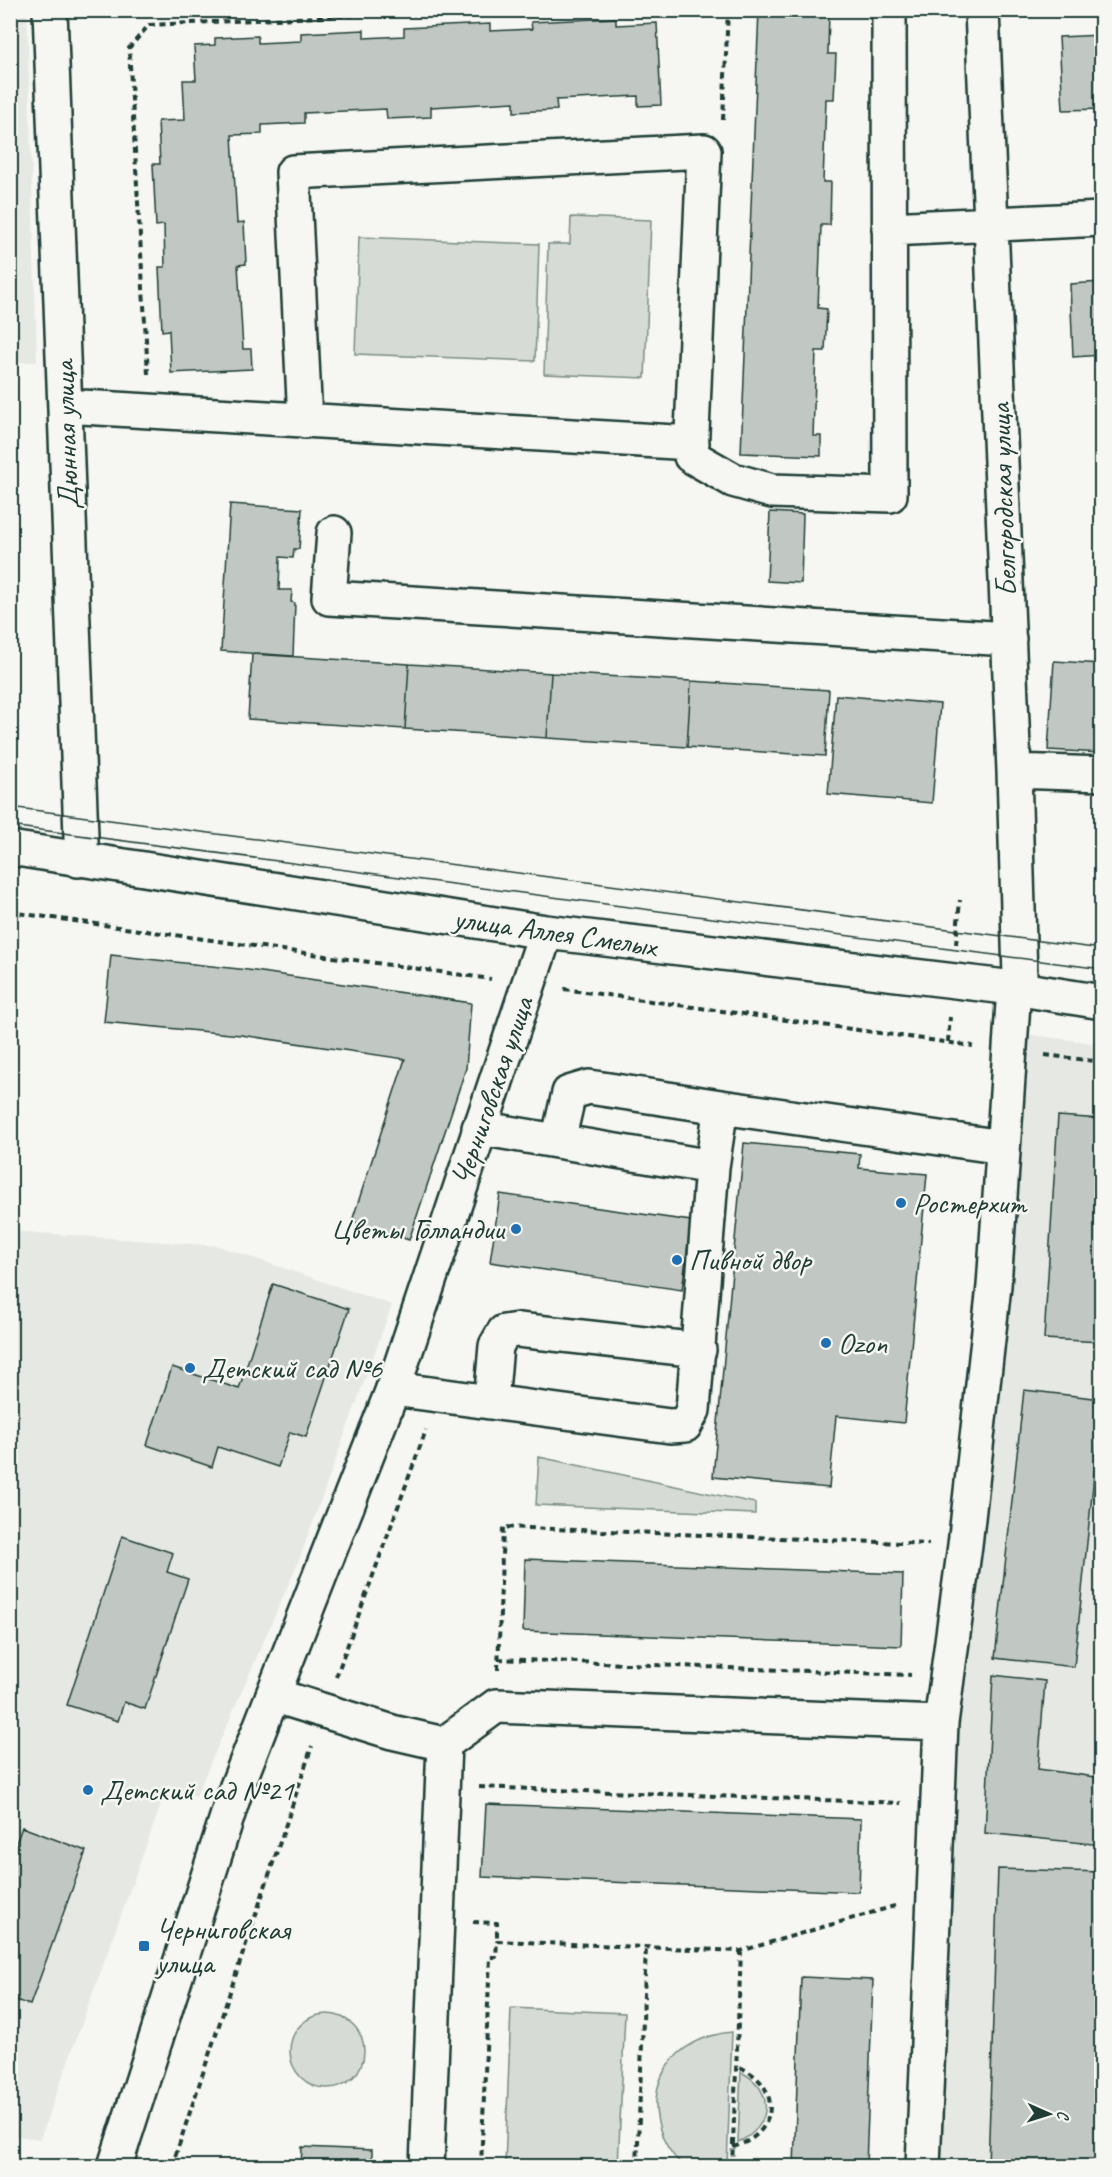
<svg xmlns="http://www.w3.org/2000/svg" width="1112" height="2177" font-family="Caveat,sans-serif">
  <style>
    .built { fill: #e6e8e4 }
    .green { fill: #d6dbd6; stroke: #7a8c85; stroke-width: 1.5 }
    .building { fill: #c1c8c3; stroke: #1f3d34; stroke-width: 1.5 }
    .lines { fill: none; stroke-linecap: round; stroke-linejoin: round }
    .minor-casing { stroke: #1f3d34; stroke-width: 38 }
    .major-casing { stroke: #1f3d34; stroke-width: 38 }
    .path { stroke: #1f3d34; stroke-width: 4; stroke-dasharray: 6 4.5; stroke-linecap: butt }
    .minor { stroke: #f6f6f2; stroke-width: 33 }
    .major { stroke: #f6f6f2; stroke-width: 33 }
    .tram { stroke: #1f3d34; stroke-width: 1.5 }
    .poi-dot { fill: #1f6fb2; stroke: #f6f6f2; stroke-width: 2 }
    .labels { text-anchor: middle; stroke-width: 5; stroke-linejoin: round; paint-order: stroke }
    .street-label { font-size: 30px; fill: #1f3d34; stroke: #f6f6f2 }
    .poi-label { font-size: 30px; fill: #1f3d34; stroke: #f6f6f2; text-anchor: start }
  </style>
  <rect width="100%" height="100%" fill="#f6f6f2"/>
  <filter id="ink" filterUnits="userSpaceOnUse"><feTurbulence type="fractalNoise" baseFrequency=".0167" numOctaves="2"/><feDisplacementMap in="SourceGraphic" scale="12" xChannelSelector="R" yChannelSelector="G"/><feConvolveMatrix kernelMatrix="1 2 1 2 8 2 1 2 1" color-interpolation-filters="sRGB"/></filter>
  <g filter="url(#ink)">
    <path class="built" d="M10 11H27L37 362H11Z
      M994 1030 1101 1044V2166H910L947 1707Z
      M11 1231 218 1246 392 1305 299 1560 196 1796 168 1785 40 2139 11 2135Z"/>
    <path class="green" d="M571 217 651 220 645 378 544 374 548 244H570Z
      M359 237 539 244 535 361 355 354Z
      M539 1457 755 1503V1514L536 1505Z
      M511 2008 625 2013 618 2166H505Z
      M290 2051a37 37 0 1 1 74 0a37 37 0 1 1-74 0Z
      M732 2032 727 2166C716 2167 696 2170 686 2166 676 2162 667 2147 663 2138 640 2081 676 2037 732 2032Z
      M741 2072C775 2089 773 2127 738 2142Z"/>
    <path class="building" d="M759 10H829L828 54H836L834 99H826L823 182H831L830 225H821L818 308 827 309 825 351H816L813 436H821V456L741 453Z
      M616 18V25L657 23 661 105 638 106V96L556 100 557 110 514 112V102L431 107V117L387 119 386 109 304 113V123L262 125V134L232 135 237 223 244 222 246 264 238 265 243 349H251L252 369 171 373 169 330 162 331 159 267H165L164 225 156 226 153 164H160L158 121 185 120 183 80H196L194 46 215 45V38L258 36V43L301 41V33L364 30V38L404 36V28L490 24V31L532 29 531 22Z
      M1102 35V109L1063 110 1059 37Z
      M1102 282V355L1073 357 1070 284Z
      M230 504 302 509 299 549H294L293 558 280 557 279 590H292L291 602 295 603 293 656 221 651Z
      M770 512 803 514 801 583 767 581Z
      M252 654 409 664 405 729 248 719Z
      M1054 661 1102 664V753L1048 750Z
      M409 664 551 673 547 738 405 729Z
      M551 673 691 681 687 747 547 738Z
      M691 681 829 690 825 756 687 747Z
      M836 695 940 704 932 803 828 794Z
      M111 955 248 970 471 1003 466 1068 409 1240 352 1221 405 1059 241 1035 104 1022Z
      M1058 1116 1102 1119V1342L1044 1339Z
      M744 1143 860 1154 859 1168 927 1174 904 1423 836 1416 829 1488 713 1477Z
      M500 1194 691 1221 682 1290 490 1262Z
      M273 1284 349 1309 306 1437 290 1432 278 1467 218 1447 212 1467 147 1445 172 1367 239 1389Z
      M1024 1390 1102 1399 1074 1667 995 1658Z
      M122 1536 173 1553 167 1572 188 1579 145 1709 124 1702 118 1721 67 1705Z
      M525 1559 903 1574 901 1646 523 1631Z
      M993 1675 1045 1681 1038 1769 1102 1778V1845L985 1833Z
      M486 1804 861 1819 859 1892 482 1877Z
      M22 1827 86 1851 30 2005 10 1998V1860Z
      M998 1869 1102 1872 1099 2166H988Z
      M801 1977 873 1980 866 2166H794Z
      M302 2147 372 2150V2166H301Z"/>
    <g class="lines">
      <g class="minor-casing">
        <path id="minor" d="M50 10 81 836V852L78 860
          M889 229 1102 219
          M65 406 692 443
          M305 421 293 172 704 151 691 456 733 480 772 491 890 495 889 10
          M334 533 329 598 1009 639
          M1014 771 1102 774
          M479 1128 712 1167
          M558 1141 569 1093 589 1087 721 1107
          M393 1389 670 1426 685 1425 693 1410 712 1167 721 1107 1003 1147
          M491 1402 496 1346 504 1332 518 1330 699 1350
          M273 1695 392 1732 444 1744 496 1706 941 1723
          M427 2166 444 1744
          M923 2166 941 1723 965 1545 994 1286 1014 988 1020 977 1014 771 982 10"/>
      </g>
      <g class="major-casing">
        <path id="major" d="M10 848 546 932 1014 988 1102 1002
          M115 2166 236 1789 393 1389 546 932"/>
      </g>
      <path class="path" d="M723 120 728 10
        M148 374 129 48 149 25 468 10
        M10 912 491 979
        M956 944 960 900
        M564 989 973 1046
        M948 1042 950 1017
        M1045 1055 1102 1062
        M498 1659 911 1675
        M498 1670 503 1527 929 1544
        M336 1677 426 1430
        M479 1787 901 1803
        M473 1922 497 1923V1941
        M733 2147C780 2134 783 2084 737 2066
        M172 2166 312 1746
        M481 2166 490 1957H496L497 1941 741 1951 898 1905
        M637 2166 646 1947
        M732 2166 741 1951"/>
      <use href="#minor" class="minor"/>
      <use href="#major" class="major"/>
      <path class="tram" d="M10 807 1102 949
        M10 826 1102 969"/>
    </g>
  </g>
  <g class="poi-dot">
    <circle cx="901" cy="1203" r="6"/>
    <circle cx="516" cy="1229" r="6"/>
    <circle cx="677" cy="1260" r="6"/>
    <circle cx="826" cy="1343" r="6"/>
    <circle cx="190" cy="1368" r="6"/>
    <circle cx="88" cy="1790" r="6"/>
    <rect x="138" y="1940" width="12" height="12" rx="3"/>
  </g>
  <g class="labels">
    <g class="street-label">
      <text transform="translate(66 435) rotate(-92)" y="10">Дюнная улица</text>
      <text transform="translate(1003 500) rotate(-92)" y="10">Белгородская улица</text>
      <text transform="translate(555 932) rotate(8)" y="10">улица Аллея Смелых</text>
      <text transform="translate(492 1091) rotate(-71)" y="10">Черниговская улица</text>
    </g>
    <g class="poi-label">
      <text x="913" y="1213">Ростерхит</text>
      <text x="504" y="1239" text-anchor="end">Цветы Голландии</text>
      <text x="689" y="1270">Пивной двор</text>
      <text x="838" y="1353">Ozon</text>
      <text x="202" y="1378">Детский сад №6</text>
      <text x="100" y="1800">Детский сад №21</text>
      <text x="156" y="1939">Черниговская<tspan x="156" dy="34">улица</tspan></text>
    </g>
  </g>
  <rect width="1112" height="2177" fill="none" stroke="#f6f6f2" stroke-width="36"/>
  <rect x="18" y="18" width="1076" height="2141" fill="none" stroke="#1f3d34" stroke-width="2" filter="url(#ink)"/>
  <g transform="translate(1049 2114) rotate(93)" stroke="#f6f6f2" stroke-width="4.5" paint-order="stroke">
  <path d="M0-4.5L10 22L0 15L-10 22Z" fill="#1f3d34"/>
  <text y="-9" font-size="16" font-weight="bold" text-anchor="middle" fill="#1f3d34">С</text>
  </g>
</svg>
